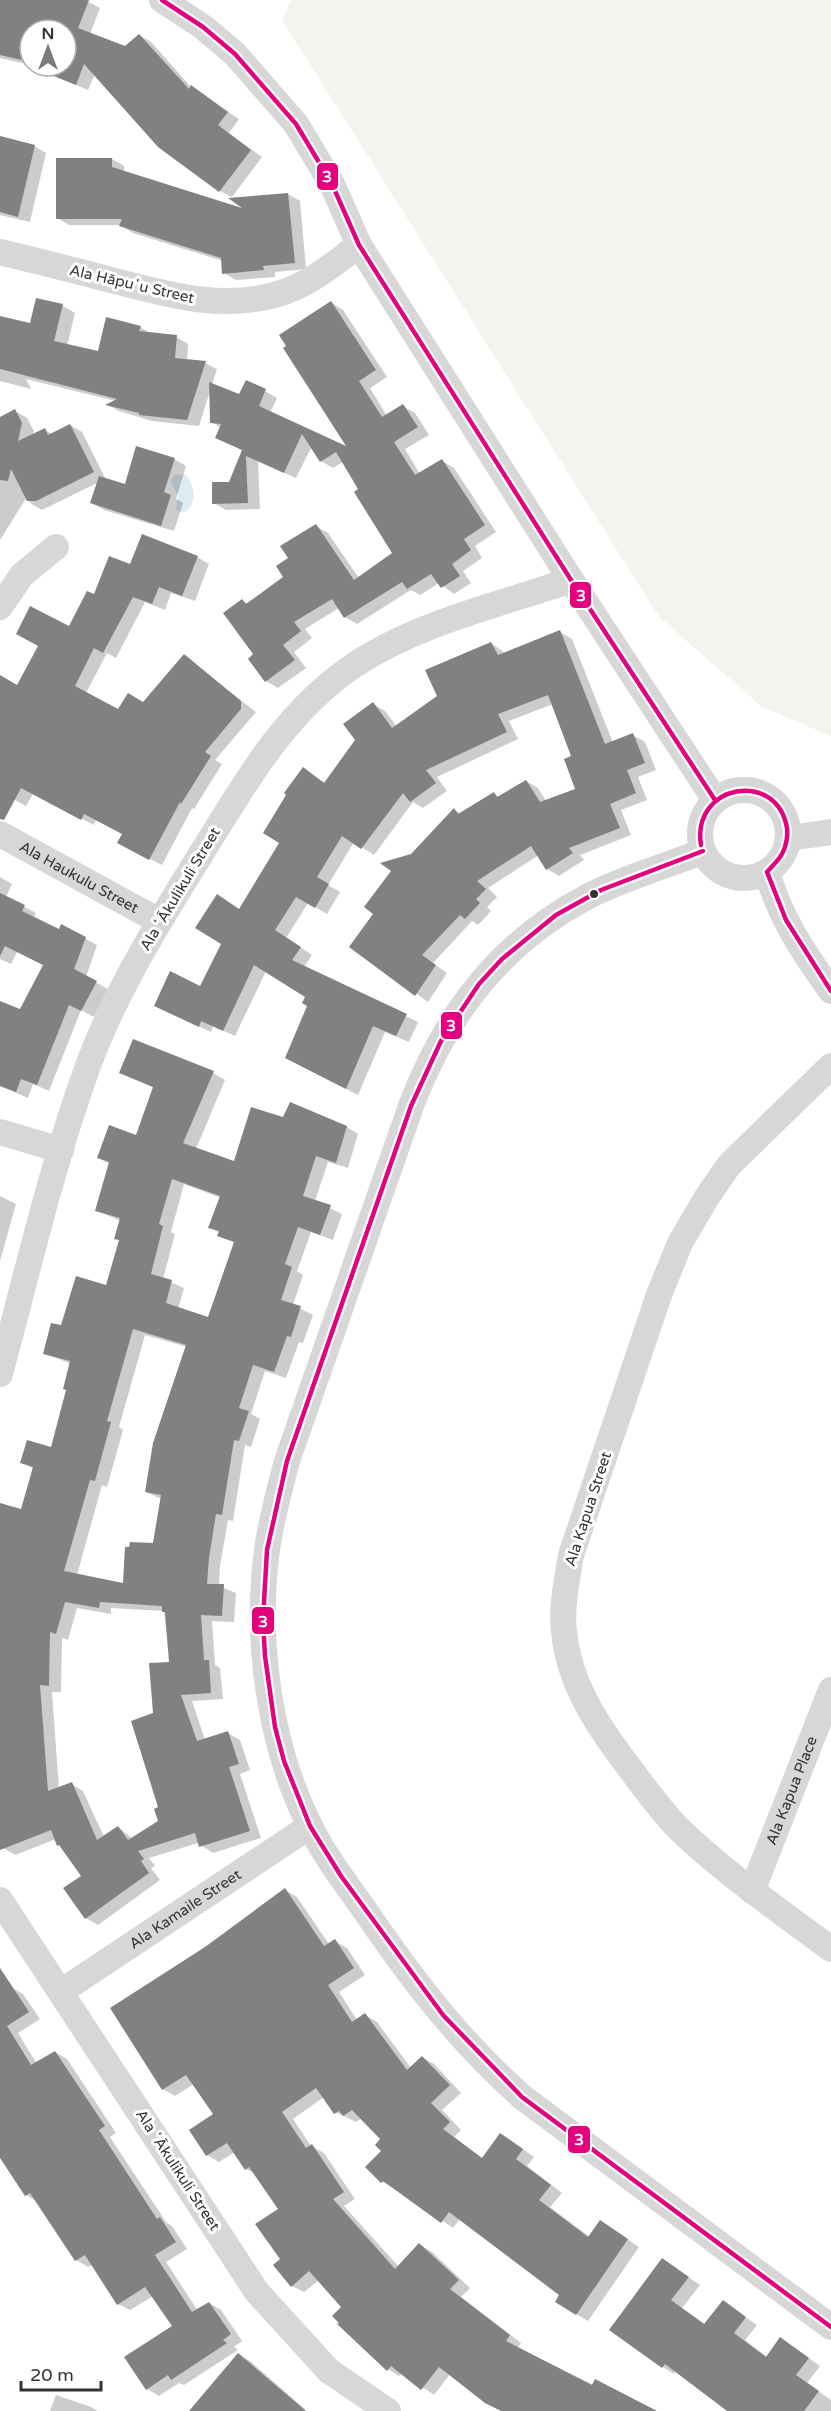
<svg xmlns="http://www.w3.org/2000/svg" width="831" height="2411" font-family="'Varela Round',sans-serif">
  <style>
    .green { fill: #f1f5ed }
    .water { fill: #ddebf3 }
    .shadow { fill: #0003; fill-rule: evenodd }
    .building { fill: #818181; fill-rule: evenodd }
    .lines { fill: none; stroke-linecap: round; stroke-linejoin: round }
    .minor { stroke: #d7d7d7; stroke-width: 26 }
    .bus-1-casing { stroke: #fff; stroke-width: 9 }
    .bus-1 { stroke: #e5007d; stroke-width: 4.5 }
    .bus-dot { fill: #333; stroke: #fff; stroke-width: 2 }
    .labels { text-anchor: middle; stroke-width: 6; stroke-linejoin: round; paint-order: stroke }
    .street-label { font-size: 15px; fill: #333; stroke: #fff }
    .line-badge { stroke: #fff; stroke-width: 2 }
    .badge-label { font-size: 16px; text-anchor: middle; font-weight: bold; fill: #fff }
  </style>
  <rect width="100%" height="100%" fill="#fff"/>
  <path class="green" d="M291 0H831V736L762 707 659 617 282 20Z"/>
  <path class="water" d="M185 474C195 485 199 506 182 513L176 509 178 495 170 481 175 475Z"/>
  <path class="shadow" d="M0 0H85L100 8 90 34 125 48 139 35 151 42 191 87 239 119 229 133 262 157 232 197 220 191 159 145 95 74 88 90 26 64 0 58ZM30 30H66V66H30Z
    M0 138 34 146 46 153 30 222 0 215Z
    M112 159 124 166V172L249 212 288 194 300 201 306 269 275 272V277L236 280 224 273 223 261 133 233 120 225H69L57 218Z
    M37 300 63 306 75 313 67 346 99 353 140 327 152 334 176 337 188 344 187 361 205 363 217 369 212 385 240 396 246 382 265 391 277 398 270 413 350 450 332 303 343 310 387 377 370 388 387 416 403 406 415 413 429 435 405 449 420 474 442 461 454 468 496 532 475 546 482 558 463 571 471 583 454 594 439 583 420 595 411 590 357 624 345 617 339 608 305 629 312 638 294 652 306 668 278 688 266 681 255 655 242 601 249 604 285 578 290 559 316 526 328 533 359 578 394 553 360 489 343 462 333 468 321 461 312 446 296 478 258 461 260 509 226 510 214 503 230 483 243 451 217 437 221 428 212 422 210 391 199 426 152 421 119 411 108 405 116 401 26 379 31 389 0 381V319L31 325Z
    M15 411 27 418 34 431 33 435 44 430 53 434 70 425 82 432 106 480 126 486 174 459 186 466 176 499 183 503 174 531 104 510 92 503 99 482 42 510 30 503 27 497 0 540V418Z
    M197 557 209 564 195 601 171 593 165 610 145 602 116 658 107 653 86 693 118 711 144 704 184 656 256 712 215 760 222 764 194 809 192 808 162 865 131 849 123 834 96 820 94 825 33 794 26 806 0 792V679L18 687 95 597 131 566Z
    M560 632 572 639 613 743 633 735 645 742 656 770 638 777 647 800 621 810 631 835 580 855 584 860 559 876 547 869 539 855 488 888 497 897 487 907 491 911 478 925 472 921 433 963 447 973 428 1002 351 947 412 855 454 810 462 814 494 794 500 797 526 781 538 788 546 801 577 790 573 757 553 704 509 721 518 739 437 777 447 791 423 808 413 802 374 855 354 842 328 885 340 892 327 914 308 903 286 938 312 955 304 967 418 1022 409 1042 385 1032 358 1095 299 1065 309 1006 307 996 266 971 235 1036 213 1026 211 1032 168 1012 201 988 240 910 281 842 303 769 325 783 357 740 373 704 385 711 397 727 439 696 491 643 505 653Z
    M0 877 12 884 6 897 36 913 34 918 60 931 62 926 97 945 86 977 108 989 94 1017 81 1010 49 1091 33 1084 28 1098 0 1086V1005L21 1011 44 965 17 952 11 964 0 959Z
    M121 1072 213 1073 225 1080 196 1149 235 1163 284 1119 347 1127 358 1134 348 1168 328 1162 315 1201 342 1214 333 1240 311 1232 297 1271 303 1275 293 1305 313 1315 303 1343 299 1342 286 1378 265 1371 251 1414 260 1419 251 1447 245 1445 233 1521 228 1520 220 1566 219 1586 236 1593 234 1622 212 1621 215 1665 220 1668 223 1699 192 1701 205 1740 228 1733 240 1740 250 1770 240 1774 261 1838 213 1853 198 1843 149 1858 155 1866 151 1868 160 1880 98 1925 86 1918 83 1877 56 1839 15 1855 3 1848 0 1841V1507L22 1511 34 1469 22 1462 52 1449 68 1391 71 1364 44 1353 62 1327 107 1286 120 1241 121 1221 97 1211 110 1164 99 1158 137 1137 154 1088ZM184 1184 221 1198 210 1227 235 1243 209 1319 178 1309 184 1288 163 1279 175 1234 171 1232ZM145 1335 187 1347 146 1492 161 1499 154 1545 124 1585 77 1575 102 1485 107 1487 123 1430 119 1427ZM77 1608 111 1614V1608L164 1611 170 1663 154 1714 160 1822 133 1839 118 1827 104 1837 83 1791 71 1784 59 1789 52 1692H61L62 1638 68 1640Z
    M0 1196 16 1204 0 1261Z
    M285 1890 297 1897 329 1944 335 1941 347 1948 365 1975 339 1992 357 2020 365 2015 377 2022 411 2068 422 2057 434 2064 461 2093 442 2110 461 2130 454 2137 483 2159 501 2135 513 2142 534 2157 527 2166 562 2193 550 2207 590 2237 612 2229 639 2247 588 2321 576 2314 561 2295 460 2219 453 2228 395 2188 382 2182 367 2167 383 2151V2139L362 2118 356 2122 335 2112 324 2097 293 2119 311 2146 324 2153 355 2199 344 2206 399 2267 420 2245 432 2252 470 2288 461 2297 521 2343 518 2348 646 2411H503L450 2374 434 2395 402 2373 399 2376 388 2369 343 2307 319 2280 304 2292 292 2286 282 2259 280 2210 256 2174 246 2169 235 2152 219 2162 207 2155 191 2130 215 2115 194 2084 175 2096 163 2089 206 1948Z
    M11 1987 23 1994 40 2019 18 2033 37 2064 55 2052 67 2059 116 2133 110 2137 166 2222 172 2226 187 2249 166 2262 198 2311 209 2303 221 2310 242 2341 234 2347 238 2350 184 2385 179 2383 159 2396 147 2389 174 2326 153 2296 130 2310 118 2304 93 2265 88 2267 76 2260 38 2202 26 2195 0 2155V1994Z
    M663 2260 700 2285 682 2308 706 2325 723 2302 757 2325 745 2340 767 2357 792 2346 820 2366 807 2383 831 2400V2411H729L676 2371 674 2374 663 2367Z
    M239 2355 250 2361 306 2410 198 2411Z
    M56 2395 91 2407 98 2411H50Z"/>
  <path class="building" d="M0 0H89L78 28 125 46 139 34 189 89 191 85 228 112 218 125 251 150 219 192 158 147 84 64 76 85 24 64 26 61 0 55ZM30 30H66V66H30Z
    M0 136 35 145 18 217 0 212Z
    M56 158H112V167L242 208 228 198 288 193 295 263 263 266 264 270 222 274 221 258 119 226 122 219H56Z
    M36 298 63 304 54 341 98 351 106 317 141 326 139 331 177 335 175 358 206 361 187 420 139 415V413L105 405 117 399 0 369V316L30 323Z
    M331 301 376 370 359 381 382 417 403 404 418 427 394 442 415 475 442 459 485 525 464 539 471 550 452 564 460 576 441 588 431 574 407 589 402 582 344 618 332 599 294 622 301 631 283 645 295 660 265 682 248 659 253 654 223 613 242 599 246 604 283 577 276 566 288 558 280 546 316 524 354 580 392 553 354 492 358 489 336 452 320 462 302 434 284 473 246 456 248 503 212 504V482H229L242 450 215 438 221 424 210 423 209 382 239 394 246 380 266 389 259 406 346 446 283 348 286 346 279 335Z
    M15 409 22 423 18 441 45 428 48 435 70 424 94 472 36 501H27L11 469 8 481 0 480V417Z
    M136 446 175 458 164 492 171 495 161 526 90 503 99 476 125 484Z
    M142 534 198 556 182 596 159 587 152 604 133 597 103 653 94 648 75 686 118 709 128 693 143 702 184 654 241 701V709L205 752 211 756 181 804 180 802 149 860 117 843 122 834 84 814 81 820 21 788 4 820 0 819V675L17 685 38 646 16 634 30 606 69 626 87 591 94 594 109 556 130 564Z
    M560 630 605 744 633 733 645 763 627 770 636 793 610 804 620 828 569 848 573 853 546 870 531 846 477 881 486 889 476 899 480 903 465 919 460 915 422 955 436 965 415 996 349 947 373 914 364 907 391 871 380 863 411 854 454 808 458 814 494 792 497 797 526 780 540 802 575 789 564 759 571 756 548 695 498 714 507 732 426 770 436 783 410 802 403 793 361 849 342 836 317 877 329 884 315 908 296 897 275 930 301 947 292 960 407 1014 396 1036 373 1026 346 1089 285 1058 307 1006 302 1003 305 997 254 965 223 1031 201 1021 199 1027 154 1006 170 971 200 986 221 944 195 928 217 894 239 909 279 843 263 833 286 795 284 793 303 767 324 783 355 740 343 724 373 702 392 728 437 696 425 670 491 642 498 655Z
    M0 893 25 905 22 911 59 929 61 924 86 937 74 969 97 981 81 1011 69 1005 37 1085 21 1079 16 1092 0 1086V1001L20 1009 43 965 5 946 0 956Z
    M133 1039 214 1071 183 1143 234 1161 251 1107 283 1117 290 1102 347 1126 336 1163 316 1156 303 1196 331 1205 320 1235 298 1227 285 1264 292 1267 281 1300 301 1306 291 1337 287 1336 274 1372 253 1365 239 1408 249 1411 239 1441 234 1440 222 1515 216 1514 209 1558 207 1584H224L222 1616 201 1615 204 1660H209L211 1693 181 1695 197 1741 228 1731 239 1764 229 1767 250 1831 199 1847 195 1833 138 1851 144 1859 141 1861 149 1873 85 1919 63 1888 81 1876 59 1845 57 1846 51 1830 0 1850V1503L21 1509 33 1467 20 1463 27 1440 51 1447 66 1390 63 1389 70 1361 43 1354 51 1323 61 1325 76 1276 106 1285 119 1240 114 1239 120 1218 95 1211 109 1162 97 1158 109 1125 136 1135 153 1087 119 1073ZM172 1179 220 1196 208 1228 219 1231 217 1236 234 1242 208 1317 166 1303 172 1280 151 1274 163 1226 159 1224ZM133 1329 186 1345 153 1443 145 1492 161 1495 153 1543 130 1542 129 1547H125L123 1583 64 1571 90 1480 95 1481 111 1422 107 1421ZM65 1602 99 1608 100 1602 162 1606V1612H165L169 1662 149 1663 153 1713 131 1721 158 1807 154 1809 158 1821 128 1840 118 1826 97 1840 72 1782 48 1791 40 1685 49 1686 50 1632 56 1634Z
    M285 1888 324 1946 335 1939 354 1968 328 1985 352 2022 365 2013 407 2070 422 2056 450 2085 431 2103 450 2122 443 2129 482 2158 500 2133 523 2149 516 2159 551 2185 539 2200 588 2237 600 2220 628 2239 576 2315 555 2302 559 2295 449 2212 441 2223 383 2181 381 2183 365 2167 381 2151 375 2145 380 2139 352 2110 343 2116 339 2111 334 2114 316 2088 282 2112 306 2148 312 2144 344 2192 333 2199 395 2269 419 2243 459 2280 450 2289 510 2335 506 2341 592 2385 595 2379 657 2411H501L485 2403 439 2367 421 2390 391 2366 387 2371 337 2324 339 2323 332 2316 341 2307 309 2271 291 2287 273 2265 280 2259 255 2224 278 2209 249 2167 245 2170 227 2143 206 2156 189 2130 213 2114 186 2075 162 2090 110 2008 205 1947Z
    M0 1968 29 2012 7 2026 31 2065 55 2051 105 2126 99 2130 157 2219 160 2217 176 2242 155 2255 192 2312 209 2302 231 2334 223 2340 227 2343 171 2380 168 2375 146 2390 124 2357 172 2326 145 2287 117 2305 85 2255 75 2261 30 2193 25 2196 0 2158Z
    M662 2258 689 2277 671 2300 704 2324 723 2300 746 2317 734 2333 766 2357 780 2337 809 2358 796 2375 819 2391 804 2411H727L665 2364 662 2368 609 2330Z
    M238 2353 306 2411H189Z"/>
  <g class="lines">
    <g class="minor">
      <path d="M162 0 203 27 235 54 296 124 332 184 359 245 571 580 715 800"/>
      <path d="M0 252C37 261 74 270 111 280 166 294 221 311 278 294 309 285 334 264 359 245"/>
      <path d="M0 607 22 575 56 547"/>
      <circle cx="744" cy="834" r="44"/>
      <path id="s1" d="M0 834 159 921"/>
      <path d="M789 838 831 832"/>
      <path d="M703 851C665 867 623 878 587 897 500 943 446 1014 411 1106L287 1461C279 1491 271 1520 267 1550 255 1640 269 1745 310 1826 327 1861 353 1892 375 1925 420 1990 463 2044 522 2097L831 2327"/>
      <path d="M767 872C780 918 804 953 831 991"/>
      <path d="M831 1066 729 1165 707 1197 680 1243 660 1292 571 1555C567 1580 561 1606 564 1632 568 1678 593 1719 620 1755 638 1779 656 1805 677 1827 724 1873 779 1910 831 1949"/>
      <path d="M0 1132 61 1150"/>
      <path d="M0 1374C28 1270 52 1164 89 1063 120 981 168 907 214 833 252 771 291 708 353 666 417 623 499 605 571 580"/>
      <path id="s2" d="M752 1891 831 1690"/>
      <path d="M0 1900 257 2292 329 2371 388 2411"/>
      <path id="s3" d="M62 1991 310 1826"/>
    </g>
    <g class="bus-1-casing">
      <path id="bus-1" d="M162 0 203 27 235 54 296 124 332 184 359 245 571 580 715 800
        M701 845C691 784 777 769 787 828 788 836 786 847 782 854 778 861 772 866 767 872
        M703 851 601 890 556 915 502 959 479 984 441 1041 411 1106 287 1461 267 1550 263 1620 265 1656 275 1727 284 1761 310 1826 341 1876 443 2015 522 2097 831 2327
        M767 872 786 920 831 991"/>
    </g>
    <use href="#bus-1" class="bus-1"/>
  </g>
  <circle class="bus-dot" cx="594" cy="894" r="5"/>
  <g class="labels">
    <g class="street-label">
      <text transform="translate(132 284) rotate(13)" y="5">Ala Hāpuʻu Street</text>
      <text dy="5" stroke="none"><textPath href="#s1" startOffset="90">Ala Haukulu Street</textPath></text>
      <text transform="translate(180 889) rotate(-59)" y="5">Ala ʻĀkulikuli Street</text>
      <text transform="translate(588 1509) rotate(-72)" y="5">Ala Kapua Street</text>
      <text dy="5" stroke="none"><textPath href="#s2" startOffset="108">Ala Kapua Place</textPath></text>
      <text dy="5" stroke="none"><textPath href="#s3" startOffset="148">Ala Kamaile Street</textPath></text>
      <text transform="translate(178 2170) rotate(57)" y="5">Ala ʻĀkulikuli Street</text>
    </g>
  </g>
  <g class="line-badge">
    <rect x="316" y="162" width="23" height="29" rx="6" fill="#e5007d"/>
    <rect x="569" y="581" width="23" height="28" rx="6" fill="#e5007d"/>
    <rect x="440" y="1011" width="23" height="29" rx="6" fill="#e5007d"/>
    <rect x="251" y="1606" width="24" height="29" rx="6" fill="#e5007d"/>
    <rect x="567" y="2125" width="24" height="29" rx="6" fill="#e5007d"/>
  </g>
  <g class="badge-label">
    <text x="327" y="182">3</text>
    <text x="581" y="601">3</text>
    <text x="451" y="1031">3</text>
    <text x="263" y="1627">3</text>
    <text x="579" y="2145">3</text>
  </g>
  <g transform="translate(48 48)"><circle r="28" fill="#ffffff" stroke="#adadad" stroke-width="1.5"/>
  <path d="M0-4.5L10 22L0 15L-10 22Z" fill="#7a7a7a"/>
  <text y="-9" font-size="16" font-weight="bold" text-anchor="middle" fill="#333333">N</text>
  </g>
  <path d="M21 2381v9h80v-9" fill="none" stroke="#333333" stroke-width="3"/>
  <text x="30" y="2381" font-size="18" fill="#333333" stroke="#ffffff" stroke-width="4.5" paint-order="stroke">20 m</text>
</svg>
